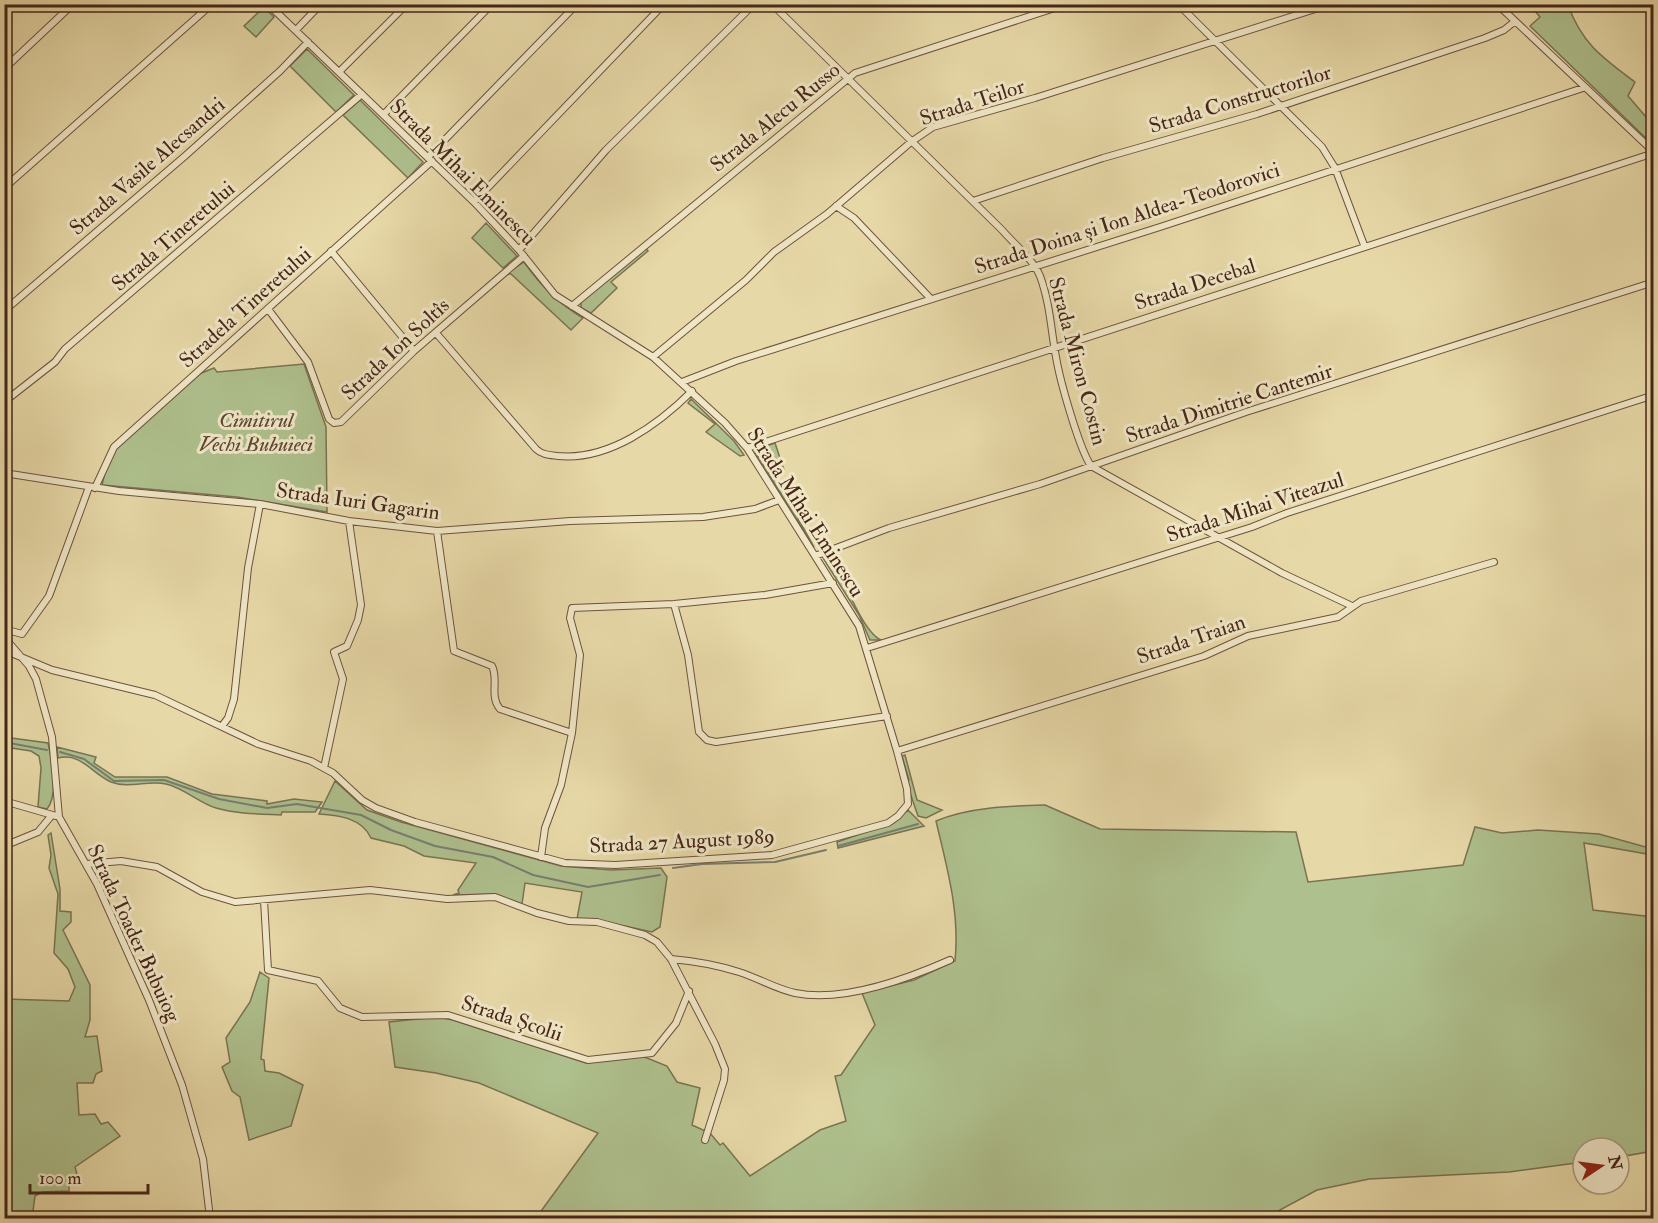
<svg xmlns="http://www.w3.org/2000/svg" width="1658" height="1223" font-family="'IM FELL Double Pica',serif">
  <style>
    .green { fill: #aec08d; stroke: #7a7352; stroke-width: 1.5 }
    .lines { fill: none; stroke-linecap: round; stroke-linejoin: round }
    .stream { stroke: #787e72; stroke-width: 2 }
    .minor-casing { stroke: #6f523b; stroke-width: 8 }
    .minor { stroke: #efe6c6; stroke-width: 6 }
    .labels { text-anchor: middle; stroke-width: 6; stroke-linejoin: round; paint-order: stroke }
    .street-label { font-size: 21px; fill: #472617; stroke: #efe6c6 }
    .park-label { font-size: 21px; font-style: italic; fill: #5c452f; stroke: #efe6c6 }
  </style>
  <rect width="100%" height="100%" fill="#e7d8a7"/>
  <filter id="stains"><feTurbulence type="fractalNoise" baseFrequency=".00333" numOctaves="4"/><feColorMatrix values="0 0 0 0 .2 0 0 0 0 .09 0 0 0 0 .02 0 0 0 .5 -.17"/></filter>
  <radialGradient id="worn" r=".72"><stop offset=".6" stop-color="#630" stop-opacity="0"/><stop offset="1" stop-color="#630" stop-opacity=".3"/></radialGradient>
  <path class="green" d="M1530 5H1568C1582 44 1603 58 1635 82L1628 96 1652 124 1648 134 1653 137V145L1530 26 1540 17Z
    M264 7 274 17 256 37 244 26Z
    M307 49 354 95 336 112 290 66Z
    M360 100 423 162 408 178 343 115Z
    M486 223 517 256 503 268 472 238Z
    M645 247 648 251 611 282 617 288 591 313 581 308V300Z
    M524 262C541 286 558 303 583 318L571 330 511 274H506Z
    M304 364 326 427 327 512 237 497 102 485 107 464 114 451 199 374 214 368 217 372Z
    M691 399 734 441 744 455 740 456 706 432 715 424 688 403Z
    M775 443 784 470 775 478 793 507 802 503 807 513 798 518 814 547 755 452 757 449Z
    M831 553C841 573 862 632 881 640H870L859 615 823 558Z
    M4 737 48 743C52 760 59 794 47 809L38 807 41 768 39 756 31 751 5 747Z
    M57 747 96 757 94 763 115 777H167L212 794 267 801V804L294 799 322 802 315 812H282L281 815C260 814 237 814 216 808 199 803 184 788 166 784 148 780 129 789 111 782 92 774 81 752 58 758Z
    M905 755 917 800 942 810 926 818 918 816 906 781 909 780 902 756Z
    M335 781 367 810 401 822 561 866 611 870 661 868 667 877 660 927 652 932 598 920 577 919 582 892 525 883 522 904 495 894 453 895 459 893 458 890 476 863 424 856 404 846 371 838C362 818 338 815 319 814Z
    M1045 805 1100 829 1296 832 1308 882 1463 865 1475 827 1502 833 1538 830 1599 834 1653 849V855L1584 843 1593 910 1653 917V1151L1619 1157V1148H1583V1162L1509 1172 1369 1179 1317 1190 1265 1218H536L598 1133 479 1083 436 1073 395 1067 389 1022 437 1017 453 1020 586 1063 642 1056 667 1066 677 1082 700 1088 692 1125 710 1133 720 1145 723 1143 750 1176 820 1130 846 1121 835 1076 841 1075 875 1025 862 993 914 980 955 961C960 912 947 868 936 821 969 807 1010 806 1045 805Z
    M908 810 924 826 838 848 837 842 895 822Z
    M51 833 60 889V911L71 912V922L63 930 90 985V1020L85 1037 97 1036 102 1071 96 1074 93 1083H77L79 1115 95 1114 101 1124 108 1122 120 1136 75 1167 80 1185H69V1191L42 1192 35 1196 32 1218H5V999L69 1001 75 987 68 969 54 953 58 894 49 868 51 855 48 835Z
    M260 972 269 978 261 1059 264 1060 265 1071 279 1073 303 1085 291 1126 249 1140 240 1097 232 1091 222 1067 230 1062 226 1038 250 1002Z"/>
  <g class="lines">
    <path class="stream" d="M4 742 47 750
      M60 752 84 759 114 781 164 780 219 799 267 808 297 804 361 815 391 830 435 846 493 857 533 875 588 887 660 875
      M838 846 918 824
      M673 868 702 864 775 862 826 850"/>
    <g class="minor-casing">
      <path id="minor" d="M772 4 1002 230C1014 244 1033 259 1040 276 1050 303 1051 330 1056 357 1060 381 1079 448 1091 466L1282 573 1352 606
        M1178 4 1322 147 1335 168 1364 245
        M1497 4 1654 152
        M296 30 321 4
        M4 69 73 4
        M339 72 407 4
        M384 114 492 4
        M428 157 577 4
        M4 188 212 4
        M973 201 1103 158 1257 114 1485 38 1504 30 1514 22
        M474 202 664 4
        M836 206 854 218 931 299
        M519 250 606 150 754 4
        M331 251 414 351
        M572 306 855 73 1067 4
        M268 309 308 362 329 419 334 423 341 422 414 351 524 256
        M4 311 185 156 280 71 308 42
        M436 333 536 449C542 455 550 455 558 456 608 461 658 425 692 391
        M653 357 746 280 774 252 827 214 911 142 933 127 1035 98 1331 4
        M682 382 736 361 1160 227 1583 88
        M4 402 55 362 65 349 362 94
        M747 448 1654 153
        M4 473 119 491 260 504 349 521 437 531 570 521 703 517 755 509 779 500
        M95 488 114 447 432 161
        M437 531 454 651 492 666C499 680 489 696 500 709L572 733 561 785 545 828 541 857
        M815 556 889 528 1040 484 1246 412 1654 282
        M674 604 688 655 699 732 707 740 716 742 887 716
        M4 629 22 634 49 596 89 487
        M4 637 29 666 36 679 52 737 59 817 97 884 149 1000 182 1085 203 1159 210 1218
        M867 648 1252 527 1287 513 1654 395
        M4 650 52 670 155 695 258 744 311 761 333 773 362 800 376 808 415 822 565 863 615 865 772 855 888 823 898 816 908 804 907 789 897 751 859 626 747 448 725 423 653 357 555 295 519 250 474 202 268 4
        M222 726 228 718 234 699 248 568 260 504
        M572 733 580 655 570 618 572 608 674 604 765 595 833 583
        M897 751 1204 656 1248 636 1338 617 1361 601 1494 562
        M324 768 343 679 334 652 347 646 358 620 361 605 349 521
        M4 801 56 816
        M4 846 38 832 52 815
        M87 864 121 861 157 867 202 892 235 902 370 890 447 899 495 897 537 913 569 921 597 922 645 935 657 942 671 959 715 1044 725 1069 724 1080 705 1140
        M264 900 268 970 318 981 340 1008 362 1017 448 1015 588 1060 652 1053 676 1023 689 991
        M671 959C694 961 717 965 739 972 758 978 776 989 795 993 843 1003 907 979 950 960"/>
    </g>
    <use href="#minor" class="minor"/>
  </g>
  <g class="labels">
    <g class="street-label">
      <text transform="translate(1240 99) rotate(-17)" y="7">Strada Constructorilor</text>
      <text transform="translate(972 102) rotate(-18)" y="7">Strada Teilor</text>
      <text transform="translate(775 117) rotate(-39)" y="7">Strada Alecu Russo</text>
      <text transform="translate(147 166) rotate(-41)" y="7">Strada Vasile Alecsandri</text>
      <text transform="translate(463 172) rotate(45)" y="7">Strada Mihai Eminescu</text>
      <text transform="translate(1127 218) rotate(-18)" y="7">Strada Doina și Ion Aldea-Teodorovici</text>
      <text transform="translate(173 236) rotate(-41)" y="7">Strada Tineretului</text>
      <text transform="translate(1195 284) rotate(-18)" y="7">Strada Decebal</text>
      <text transform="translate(245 307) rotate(-42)" y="7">Stradela Tineretului</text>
      <text transform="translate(395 349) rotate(-43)" y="7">Strada Ion Soltîs</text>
      <text transform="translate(1078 361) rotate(75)" y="7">Strada Miron Costin</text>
      <text transform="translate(1229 403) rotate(-18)" y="7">Strada Dimitrie Cantemir</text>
      <text transform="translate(358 501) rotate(8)" y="7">Strada Iuri Gagarin</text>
      <text transform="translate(1255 507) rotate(-18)" y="7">Strada Mihai Viteazul</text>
      <text transform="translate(806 512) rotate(57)" y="7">Strada Mihai Eminescu</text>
      <text transform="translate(1191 639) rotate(-19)" y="7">Strada Traian</text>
      <text transform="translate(682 841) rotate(-3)" y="7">Strada 27 August 1989</text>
      <text transform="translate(134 933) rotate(65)" y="7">Strada Toader Bubuiog</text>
      <text transform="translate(512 1018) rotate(18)" y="7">Strada Școlii</text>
    </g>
    <g class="park-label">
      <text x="256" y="427">Cimitirul<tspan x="256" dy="24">Vechi Bubuieci</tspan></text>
    </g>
  </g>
  <rect width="1658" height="1223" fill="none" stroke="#e7d8a7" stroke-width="24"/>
  <rect x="6" y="6" width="1646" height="1211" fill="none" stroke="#472617" stroke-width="3"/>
  <rect x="12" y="12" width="1634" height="1199" fill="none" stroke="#472617" stroke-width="1.5"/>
  <g transform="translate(1601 1166) rotate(77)"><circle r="28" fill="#efe6c6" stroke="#ac9980" stroke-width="1.5"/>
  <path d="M0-4.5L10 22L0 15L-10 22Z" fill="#8f2418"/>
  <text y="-9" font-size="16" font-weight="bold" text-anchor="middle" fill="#472617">N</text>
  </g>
  <path d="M30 1184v9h118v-9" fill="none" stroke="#472617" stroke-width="3"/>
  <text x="39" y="1184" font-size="18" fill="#472617" stroke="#efe6c6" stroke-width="4.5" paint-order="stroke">100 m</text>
  <rect width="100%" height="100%" filter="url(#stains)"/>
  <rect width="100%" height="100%" fill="url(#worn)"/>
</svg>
